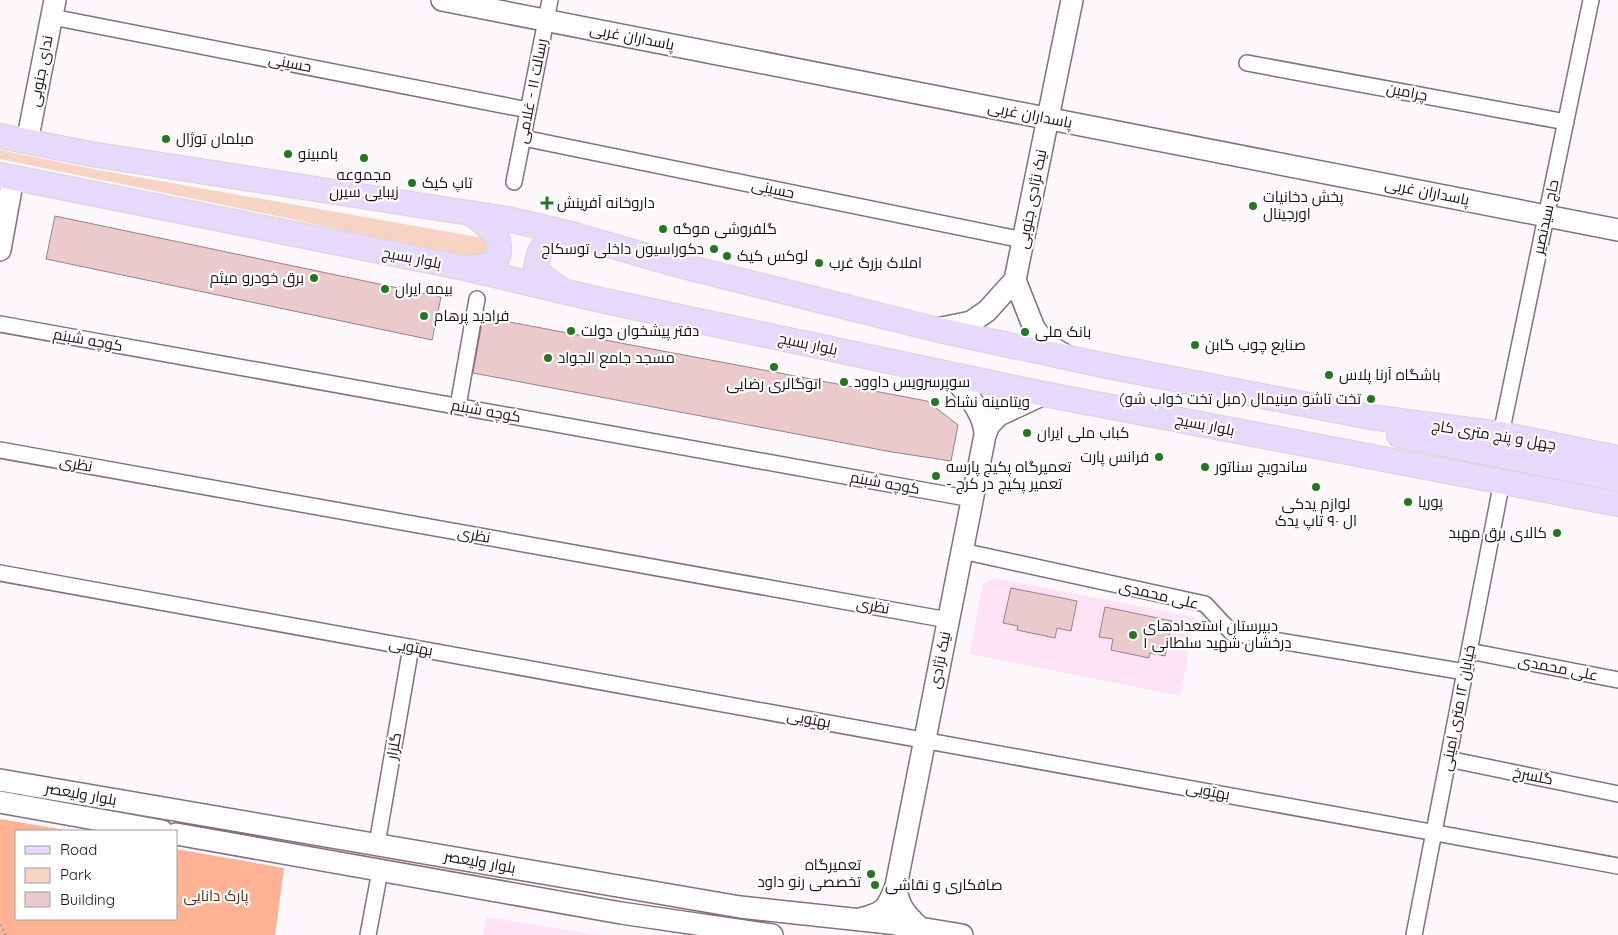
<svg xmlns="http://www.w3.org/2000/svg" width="1618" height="935" font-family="Quicksand,Cairo,sans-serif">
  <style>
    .built { fill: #fee3f6 }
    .green { fill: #f7d3c4 }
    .forest { fill: #ffb394 }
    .building { fill: #ebcacd; stroke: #9d7f83 }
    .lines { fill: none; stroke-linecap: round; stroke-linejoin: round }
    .street-casing { stroke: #856e7e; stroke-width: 18 }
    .secondary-casing { stroke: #856e7e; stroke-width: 24 }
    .primary-casing { stroke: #d5d4d5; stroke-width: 26 }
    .path { stroke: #968f94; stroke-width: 3; stroke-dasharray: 1 4; stroke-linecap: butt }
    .street { stroke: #fff; stroke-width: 15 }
    .secondary { stroke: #fff; stroke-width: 21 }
    .primary { stroke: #e7d9fb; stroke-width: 24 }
    .poi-dot { fill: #257621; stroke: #fff; stroke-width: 2 }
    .labels { text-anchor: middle; stroke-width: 4.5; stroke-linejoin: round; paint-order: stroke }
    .street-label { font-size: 15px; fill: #170e14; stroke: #fff }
    .poi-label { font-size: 15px; fill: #170e14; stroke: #fff; text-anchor: start }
    .park-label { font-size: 15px; fill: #5f260a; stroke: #fff }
  </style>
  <rect width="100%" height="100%" fill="#fcf7fb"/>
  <path class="built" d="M995 578 1195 617 1180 696 969 654 983 584Z
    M486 917 580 932 599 935H483Z"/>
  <path class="green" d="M0 150 98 170 483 238 489 243 488 256 466 258 291 219 0 159Z"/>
  <path class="forest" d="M0 819 71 831H16V919H176V849L284 868 275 935H0Z"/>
  <path class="building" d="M55 216 441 297 432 340 46 259Z
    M483 317 927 401 958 425 951 461 892 452 473 373Z
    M1011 588 1077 601 1071 631 1057 628 1055 638 1017 630 1018 626 1003 623Z
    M1105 607 1172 621 1165 656 1150 653 1149 658 1111 650 1113 639 1099 637Z"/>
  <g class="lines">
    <g class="street-casing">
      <path id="street" d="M52 17 528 110
        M1247 63 1566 122
        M523 138 1023 240
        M514 182 550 0
        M0 324 972 499
        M458 406 477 299
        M1501 434 1591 0
        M0 450 948 620
        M962 551 1205 604 1232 633 1465 672
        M0 573 1618 866
        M1469 651 1618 680
        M1448 759 1618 794
        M377 844 411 647
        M368 935 380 871
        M1414 935 1502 481"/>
    </g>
    <g class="secondary-casing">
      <path id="secondary" d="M442 0 1618 230
        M27 142 55 0
        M0 250 13 178
        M1015 280 1034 328 1045 343 1066 356
        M937 329 971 322 987 311 1015 280 1072 0
        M985 435 989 425 999 415 1044 394
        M0 780 740 907 889 923 962 935
        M0 802 162 831
        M176 834 621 913 772 935
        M896 886 985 435C985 413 965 392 952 375
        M860 919C884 913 887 910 896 886 898 907 905 914 921 929"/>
    </g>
    <g class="primary-casing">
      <path id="primary" d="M0 136 91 154 508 219 571 234 682 266 934 329 1107 366 1370 417 1501 434 1618 458
        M0 175 464 268 605 301 1044 394 1618 504
        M468 268C482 266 500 267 499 248 499 243 498 237 494 233 488 226 478 219 471 213
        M560 289 541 275 536 268C539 242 549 242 571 234
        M1399 435 1618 479"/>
    </g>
    <path class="path" d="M0 925 6 935"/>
    <use href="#street" class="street"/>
    <use href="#secondary" class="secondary"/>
    <use href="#primary" class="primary"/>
  </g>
  <g class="poi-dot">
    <circle cx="166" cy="139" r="5"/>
    <circle cx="288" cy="154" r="5"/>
    <circle cx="364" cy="158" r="5"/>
    <circle cx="412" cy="183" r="5"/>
    <path d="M544.5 195.5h5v5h5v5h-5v5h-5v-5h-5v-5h5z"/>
    <circle cx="1253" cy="206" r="5"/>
    <circle cx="663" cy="229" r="5"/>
    <circle cx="714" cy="249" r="5"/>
    <circle cx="727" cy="256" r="5"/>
    <circle cx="819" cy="263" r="5"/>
    <circle cx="314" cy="278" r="5"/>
    <circle cx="385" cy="289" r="5"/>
    <circle cx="424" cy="316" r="5"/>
    <circle cx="571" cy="331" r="5"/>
    <circle cx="1025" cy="332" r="5"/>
    <circle cx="1195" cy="345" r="5"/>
    <circle cx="548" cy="358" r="5"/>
    <circle cx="774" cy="367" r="5"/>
    <circle cx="1329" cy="375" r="5"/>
    <circle cx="844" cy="382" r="5"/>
    <circle cx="1371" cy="399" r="5"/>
    <circle cx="935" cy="402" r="5"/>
    <circle cx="1027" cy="433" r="5"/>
    <circle cx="1159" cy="457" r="5"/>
    <circle cx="1205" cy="467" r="5"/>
    <circle cx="936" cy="476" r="5"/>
    <circle cx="1316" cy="487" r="5"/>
    <circle cx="1408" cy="502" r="5"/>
    <circle cx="1557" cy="533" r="5"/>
    <circle cx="1133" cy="635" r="5"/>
    <circle cx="871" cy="874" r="5"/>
    <circle cx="875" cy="885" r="5"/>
  </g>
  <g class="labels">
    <g class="street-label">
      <text transform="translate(632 37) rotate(11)" y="5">پاسداران غربی</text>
      <text transform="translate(290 63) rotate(11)" y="5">حسینی</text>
      <text transform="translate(41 71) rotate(-79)" y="5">ندای جنوبی</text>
      <text transform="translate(532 91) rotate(-79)" y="5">رسالت ۱۱ - غلامی</text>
      <text transform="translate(1407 92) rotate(11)" y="5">چرامین</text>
      <text transform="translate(1030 115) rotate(11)" y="5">پاسداران غربی</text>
      <text transform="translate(773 189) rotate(12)" y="5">حسینی</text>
      <text transform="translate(1427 192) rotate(11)" y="5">پاسداران غربی</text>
      <text transform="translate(1032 199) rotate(-79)" y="5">نیک نژادی جنوبی</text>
      <text transform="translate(1546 217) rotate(-78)" y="5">حاج سیدنصیر</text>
      <text transform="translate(412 258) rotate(11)" y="5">بلوار بسیج</text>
      <text transform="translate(88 340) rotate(10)" y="5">کوچه شبنم</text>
      <text transform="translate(808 344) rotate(12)" y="5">بلوار بسیج</text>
      <text transform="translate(486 411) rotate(10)" y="5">کوچه شبنم</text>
      <text transform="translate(1205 425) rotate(11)" y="5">بلوار بسیج</text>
      <text transform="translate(1494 435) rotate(9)" y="5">چهل و پنج متری کاج</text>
      <text transform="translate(76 464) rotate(10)" y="5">نظری</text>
      <text transform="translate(885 483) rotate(10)" y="5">کوچه شبنم</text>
      <text transform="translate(474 535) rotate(10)" y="5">نظری</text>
      <text transform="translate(1159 595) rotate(13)" y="5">علی محمدی</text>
      <text transform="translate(873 606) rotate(10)" y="5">نظری</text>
      <text transform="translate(411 647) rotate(10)" y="5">بهتویی</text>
      <text transform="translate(940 660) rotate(-79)" y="5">نیک نژادی</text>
      <text transform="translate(1558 668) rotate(11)" y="5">علی محمدی</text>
      <text transform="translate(1458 708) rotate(-79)" y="5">خیابان ۱۲ متری امینی</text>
      <text transform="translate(809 719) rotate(10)" y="5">بهتویی</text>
      <text transform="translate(394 746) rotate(-80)" y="5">گلزار</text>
      <text transform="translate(1533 776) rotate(11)" y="5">گلسرخ</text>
      <text transform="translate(1208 791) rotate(10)" y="5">بهتویی</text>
      <text transform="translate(81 794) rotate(10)" y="5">بلوار ولیعصر</text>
      <text transform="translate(480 862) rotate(10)" y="5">بلوار ولیعصر</text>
    </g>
    <g class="poi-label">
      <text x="176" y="144">مبلمان توژال</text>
      <text x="298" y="159">بامبینو</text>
      <text x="364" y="180" text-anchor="middle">مجموعه<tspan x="364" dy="17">زیبایی سیرن</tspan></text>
      <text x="422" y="188">تاپ کیک</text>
      <text x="1263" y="202">پخش دخانیات<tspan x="1263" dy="17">اورجینال</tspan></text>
      <text x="557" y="208">داروخانه آفرینش</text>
      <text x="673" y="234">گلفروشی موگه</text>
      <text x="704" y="254" text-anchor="end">دکوراسیون داخلی توسکاج</text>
      <text x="737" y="261">لوکس کیک</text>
      <text x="829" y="268">املاک بزرگ غرب</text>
      <text x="304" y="283" text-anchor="end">برق خودرو میثم</text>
      <text x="395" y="294">بیمه ایران</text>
      <text x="434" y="321">فرادید پرهام</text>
      <text x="581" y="336">دفتر پیشخوان دولت</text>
      <text x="1035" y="337">بانک ملی</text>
      <text x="1205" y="350">صنایع چوب گابن</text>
      <text x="558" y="363">مسجد جامع الجواد</text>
      <text x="1339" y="380">باشگاه آرنا پلاس</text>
      <text x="854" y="387">سوپرسرویس داوود</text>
      <text x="774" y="389" text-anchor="middle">اتوگالری رضایی</text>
      <text x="1361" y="404" text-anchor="end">تخت تاشو مینیمال (مبل تخت خواب شو)</text>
      <text x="945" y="407">ویتامینه نشاط</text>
      <text x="1037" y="438">کباب ملی ایران</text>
      <text x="1149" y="462" text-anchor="end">فرانس پارت</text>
      <text x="946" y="472">تعمیرگاه پکیج پارسه<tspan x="946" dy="17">- تعمیر پکیج در کرج</tspan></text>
      <text x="1215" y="472">ساندویچ سناتور</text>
      <text x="1418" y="507">پوریا</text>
      <text x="1316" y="509" text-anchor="middle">لوازم یدکی<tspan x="1316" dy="17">ال ۹۰ تاپ یدک</tspan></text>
      <text x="1547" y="538" text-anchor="end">کالای برق مهبد</text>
      <text x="1143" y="631">دبیرستان استعدادهای<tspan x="1143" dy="17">درخشان شهید سلطانی ۱</tspan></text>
      <text x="861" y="870" text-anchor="end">تعمیرگاه<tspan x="861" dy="17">تخصصی رنو داود</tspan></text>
      <text x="885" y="890">صافکاری و نقاشی</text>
    </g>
    <g class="park-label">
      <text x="216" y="901">پارک دانایی</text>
    </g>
  </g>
  <rect x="15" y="830" width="162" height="90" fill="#ffffff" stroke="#a29fa1"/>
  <rect x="25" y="846" width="25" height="8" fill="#e7d9fb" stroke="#a29fa1"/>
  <text x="60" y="855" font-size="15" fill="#170e14">Road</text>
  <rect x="25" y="868" width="25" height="15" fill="#f7d3c4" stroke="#a29fa1"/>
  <text x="60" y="880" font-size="15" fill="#170e14">Park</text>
  <rect x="25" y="892" width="25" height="15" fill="#ebcacd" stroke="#a29fa1"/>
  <text x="60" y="905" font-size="15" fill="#170e14">Building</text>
</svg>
